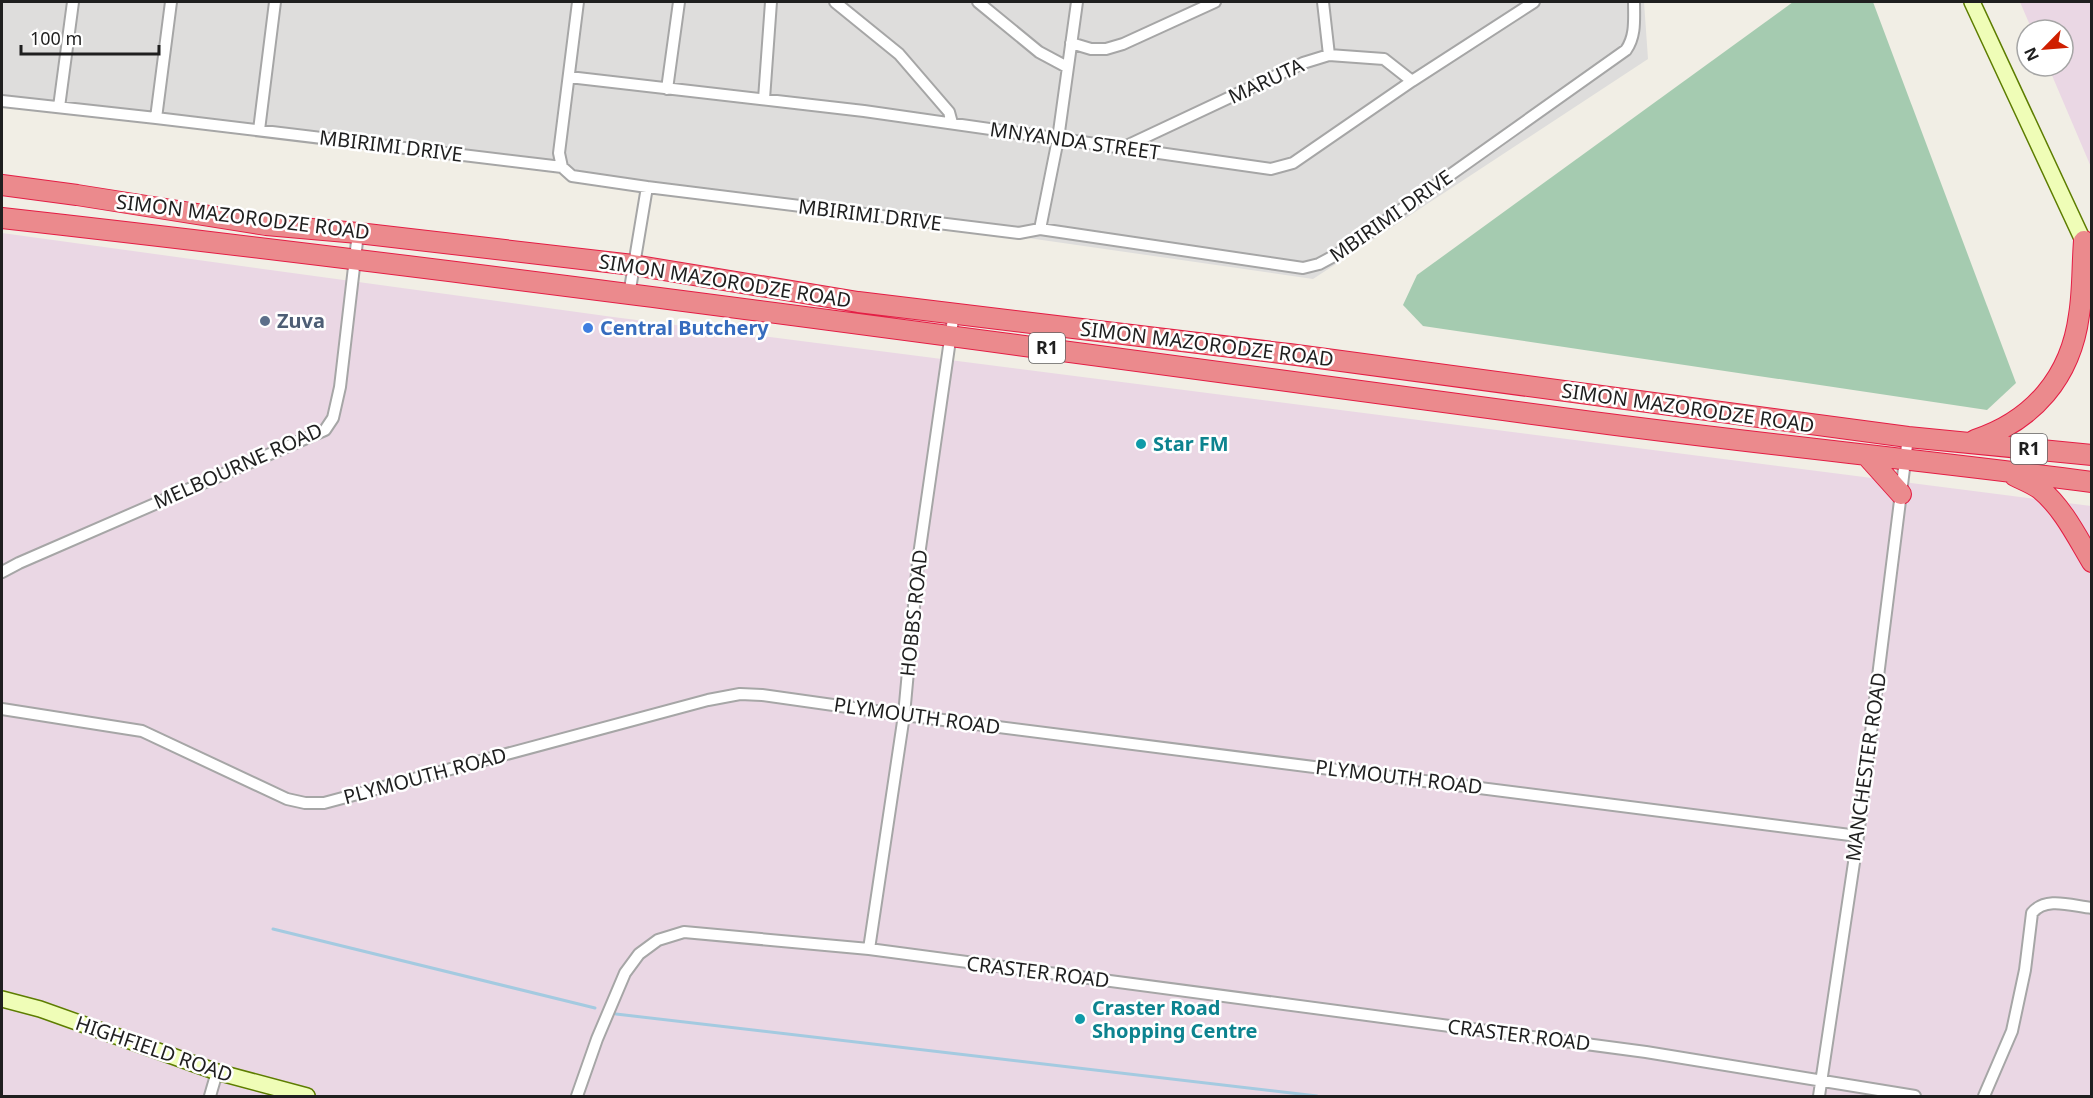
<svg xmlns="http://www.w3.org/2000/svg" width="2093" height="1098" font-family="'Noto Sans',sans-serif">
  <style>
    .residential { fill: #dedddc }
    .industrial { fill: #ead7e4 }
    .cemetery { fill: #a5cbb0 }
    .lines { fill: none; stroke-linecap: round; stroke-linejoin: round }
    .stream { stroke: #a4cae0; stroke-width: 3 }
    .street-casing { stroke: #a6a6a6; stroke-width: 14 }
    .secondary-casing { stroke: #5d7d00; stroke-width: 18 }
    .highway-casing { stroke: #e41d44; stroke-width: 22 }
    .street { stroke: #fff; stroke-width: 10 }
    .secondary { stroke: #effdb7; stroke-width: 15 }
    .highway { stroke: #eb8a8d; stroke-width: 20 }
    .service-dot { fill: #5c6f8a; stroke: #fff; stroke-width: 2 }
    .shop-dot { fill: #3f7fe0; stroke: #fff; stroke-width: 2 }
    .culture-dot { fill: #0f9aa8; stroke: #fff; stroke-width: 2 }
    .labels { text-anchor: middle; stroke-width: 5; stroke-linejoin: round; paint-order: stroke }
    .shield { fill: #fff; stroke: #626262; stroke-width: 1.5 }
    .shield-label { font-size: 18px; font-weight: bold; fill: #1f1f1f }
    .street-label { font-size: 20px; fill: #1f1f1f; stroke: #fff }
    .service-label { font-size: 20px; font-weight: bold; fill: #4e5e75; stroke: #fff; text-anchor: start }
    .shop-label { font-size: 20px; font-weight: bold; fill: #366cbe; stroke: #fff; text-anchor: start }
    .culture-label { font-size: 20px; font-weight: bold; fill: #0d838f; stroke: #fff; text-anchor: start }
  </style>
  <rect width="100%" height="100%" fill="#f1eee5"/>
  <path class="residential" d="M2 2H1644L1648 59 1313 279 536 167 2 107Z"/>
  <path class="industrial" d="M2020 2H2091V167L2048 66H2063V30H2032Z
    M2 233 613 317 2091 506V1096H2Z"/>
  <path class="cemetery" d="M1793 2H1873L2016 383 1987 410 1423 326 1403 305 1417 275Z"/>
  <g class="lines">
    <path class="stream" d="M273 929 595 1008
      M616 1014 1317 1096"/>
    <g class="street-casing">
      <path id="street" d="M835 2 899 54 949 112 952 123
        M978 2 1039 52 1067 67
        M1323 2 1329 55
        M1071 43 1091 49H1106L1123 44 1215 2
        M569 77 864 111 1271 169 1293 163 1412 81 1534 2
        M667 89 679 2
        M764 99 771 2
        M2 101 156 118 562 167 572 176 647 187 1019 233 1040 229 1303 268 1319 264 1343 251 1626 50C1636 36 1634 19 1634 2
        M59 107 73 2
        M156 118 171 2
        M259 130 275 2
        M1122 148 1303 63 1329 55 1384 59 1412 81
        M562 167 559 153 578 2
        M1040 229 1058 139 1077 2
        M629 295 647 187
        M2 572 19 563 325 430 333 418 340 387 358 233
        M2 709 142 731 287 799 305 803H324L708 700 740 694 762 695 904 715 1858 836
        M869 949 904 715 918 562 954 312
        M210 1096 217 1072
        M577 1096 597 1039 625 973 639 954 658 940 684 932 869 949 1646 1052 1915 1096
        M1819 1096 1858 836 1908 437
        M1984 1096 2012 1031 2025 970 2032 913C2046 896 2072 906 2092 908"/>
    </g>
    <g class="secondary-casing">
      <path id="secondary" d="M1972 2 2087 249
        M2 999 40 1009 217 1072 307 1096"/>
    </g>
    <g class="highway-casing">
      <path id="highway" d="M2 185 77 195 266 225 358 233 633 265 858 302 1289 354 1908 437 2092 455
        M2 218C538 278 1073 353 1608 424 1769 445 1931 461 2092 482
        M1975 440C2033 421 2071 377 2079 315 2083 291 2082 266 2084 241
        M1866 455 1901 494
        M2015 476C2023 480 2033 484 2040 489 2063 508 2077 537 2092 562"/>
    </g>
    <use href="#street" class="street"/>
    <use href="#secondary" class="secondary"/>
    <use href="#highway" class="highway"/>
  </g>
  <circle class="service-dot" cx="265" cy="321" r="6"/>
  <circle class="shop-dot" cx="588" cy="328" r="6"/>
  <g class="culture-dot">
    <circle cx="1141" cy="444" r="6"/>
    <circle cx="1080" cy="1019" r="6"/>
  </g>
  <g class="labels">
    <g class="shield">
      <rect x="1029" y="333" width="36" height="30" rx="4.5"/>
      <rect x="2011" y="434" width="36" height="30" rx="4.5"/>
    </g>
    <g class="shield-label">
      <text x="1047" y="354">R1</text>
      <text x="2029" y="455">R1</text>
    </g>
    <g class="street-label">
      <text transform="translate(1266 81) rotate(-25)" y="7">MARUTA</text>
      <text transform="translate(1075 141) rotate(8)" y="7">MNYANDA STREET</text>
      <text transform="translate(391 146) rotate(7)" y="7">MBIRIMI DRIVE</text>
      <text transform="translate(870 215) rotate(7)" y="7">MBIRIMI DRIVE</text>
      <text transform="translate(1391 216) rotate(-35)" y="7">MBIRIMI DRIVE</text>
      <text transform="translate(243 217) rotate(7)" y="7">SIMON MAZORODZE ROAD</text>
      <text transform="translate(725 281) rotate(9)" y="7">SIMON MAZORODZE ROAD</text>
      <text transform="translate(1207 344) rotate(7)" y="7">SIMON MAZORODZE ROAD</text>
      <text transform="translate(1688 408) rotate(8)" y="7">SIMON MAZORODZE ROAD</text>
      <text transform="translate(238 466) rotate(-24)" y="7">MELBOURNE ROAD</text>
      <text transform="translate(914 613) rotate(-84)" y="7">HOBBS ROAD</text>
      <text transform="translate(917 716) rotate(8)" y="7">PLYMOUTH ROAD</text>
      <text transform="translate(1866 767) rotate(-82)" y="7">MANCHESTER ROAD</text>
      <text transform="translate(425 776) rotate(-15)" y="7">PLYMOUTH ROAD</text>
      <text transform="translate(1399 777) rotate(7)" y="7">PLYMOUTH ROAD</text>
      <text transform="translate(1038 972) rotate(7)" y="7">CRASTER ROAD</text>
      <text transform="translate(1519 1035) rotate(7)" y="7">CRASTER ROAD</text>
      <text transform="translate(154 1049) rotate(19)" y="7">HIGHFIELD ROAD</text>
    </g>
    <g class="service-label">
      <text x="277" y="328">Zuva</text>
    </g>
    <g class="shop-label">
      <text x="600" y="335">Central Butchery</text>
    </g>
    <g class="culture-label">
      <text x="1153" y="451">Star FM</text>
      <text x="1092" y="1015">Craster Road<tspan x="1092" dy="23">Shopping Centre</tspan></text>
    </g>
  </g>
  <rect width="2093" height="1098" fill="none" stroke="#1f1f1f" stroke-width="6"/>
  <g transform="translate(2045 48) rotate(245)"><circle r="28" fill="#ffffff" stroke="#a5a5a5" stroke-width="1.5"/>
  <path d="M0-4.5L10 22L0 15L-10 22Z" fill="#cf1f00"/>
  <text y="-9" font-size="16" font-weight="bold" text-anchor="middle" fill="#1f1f1f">N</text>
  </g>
  <path d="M21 45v9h138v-9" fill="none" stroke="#1f1f1f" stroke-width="3"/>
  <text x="30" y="45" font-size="18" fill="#1f1f1f" stroke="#ffffff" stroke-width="4.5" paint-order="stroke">100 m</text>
</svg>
